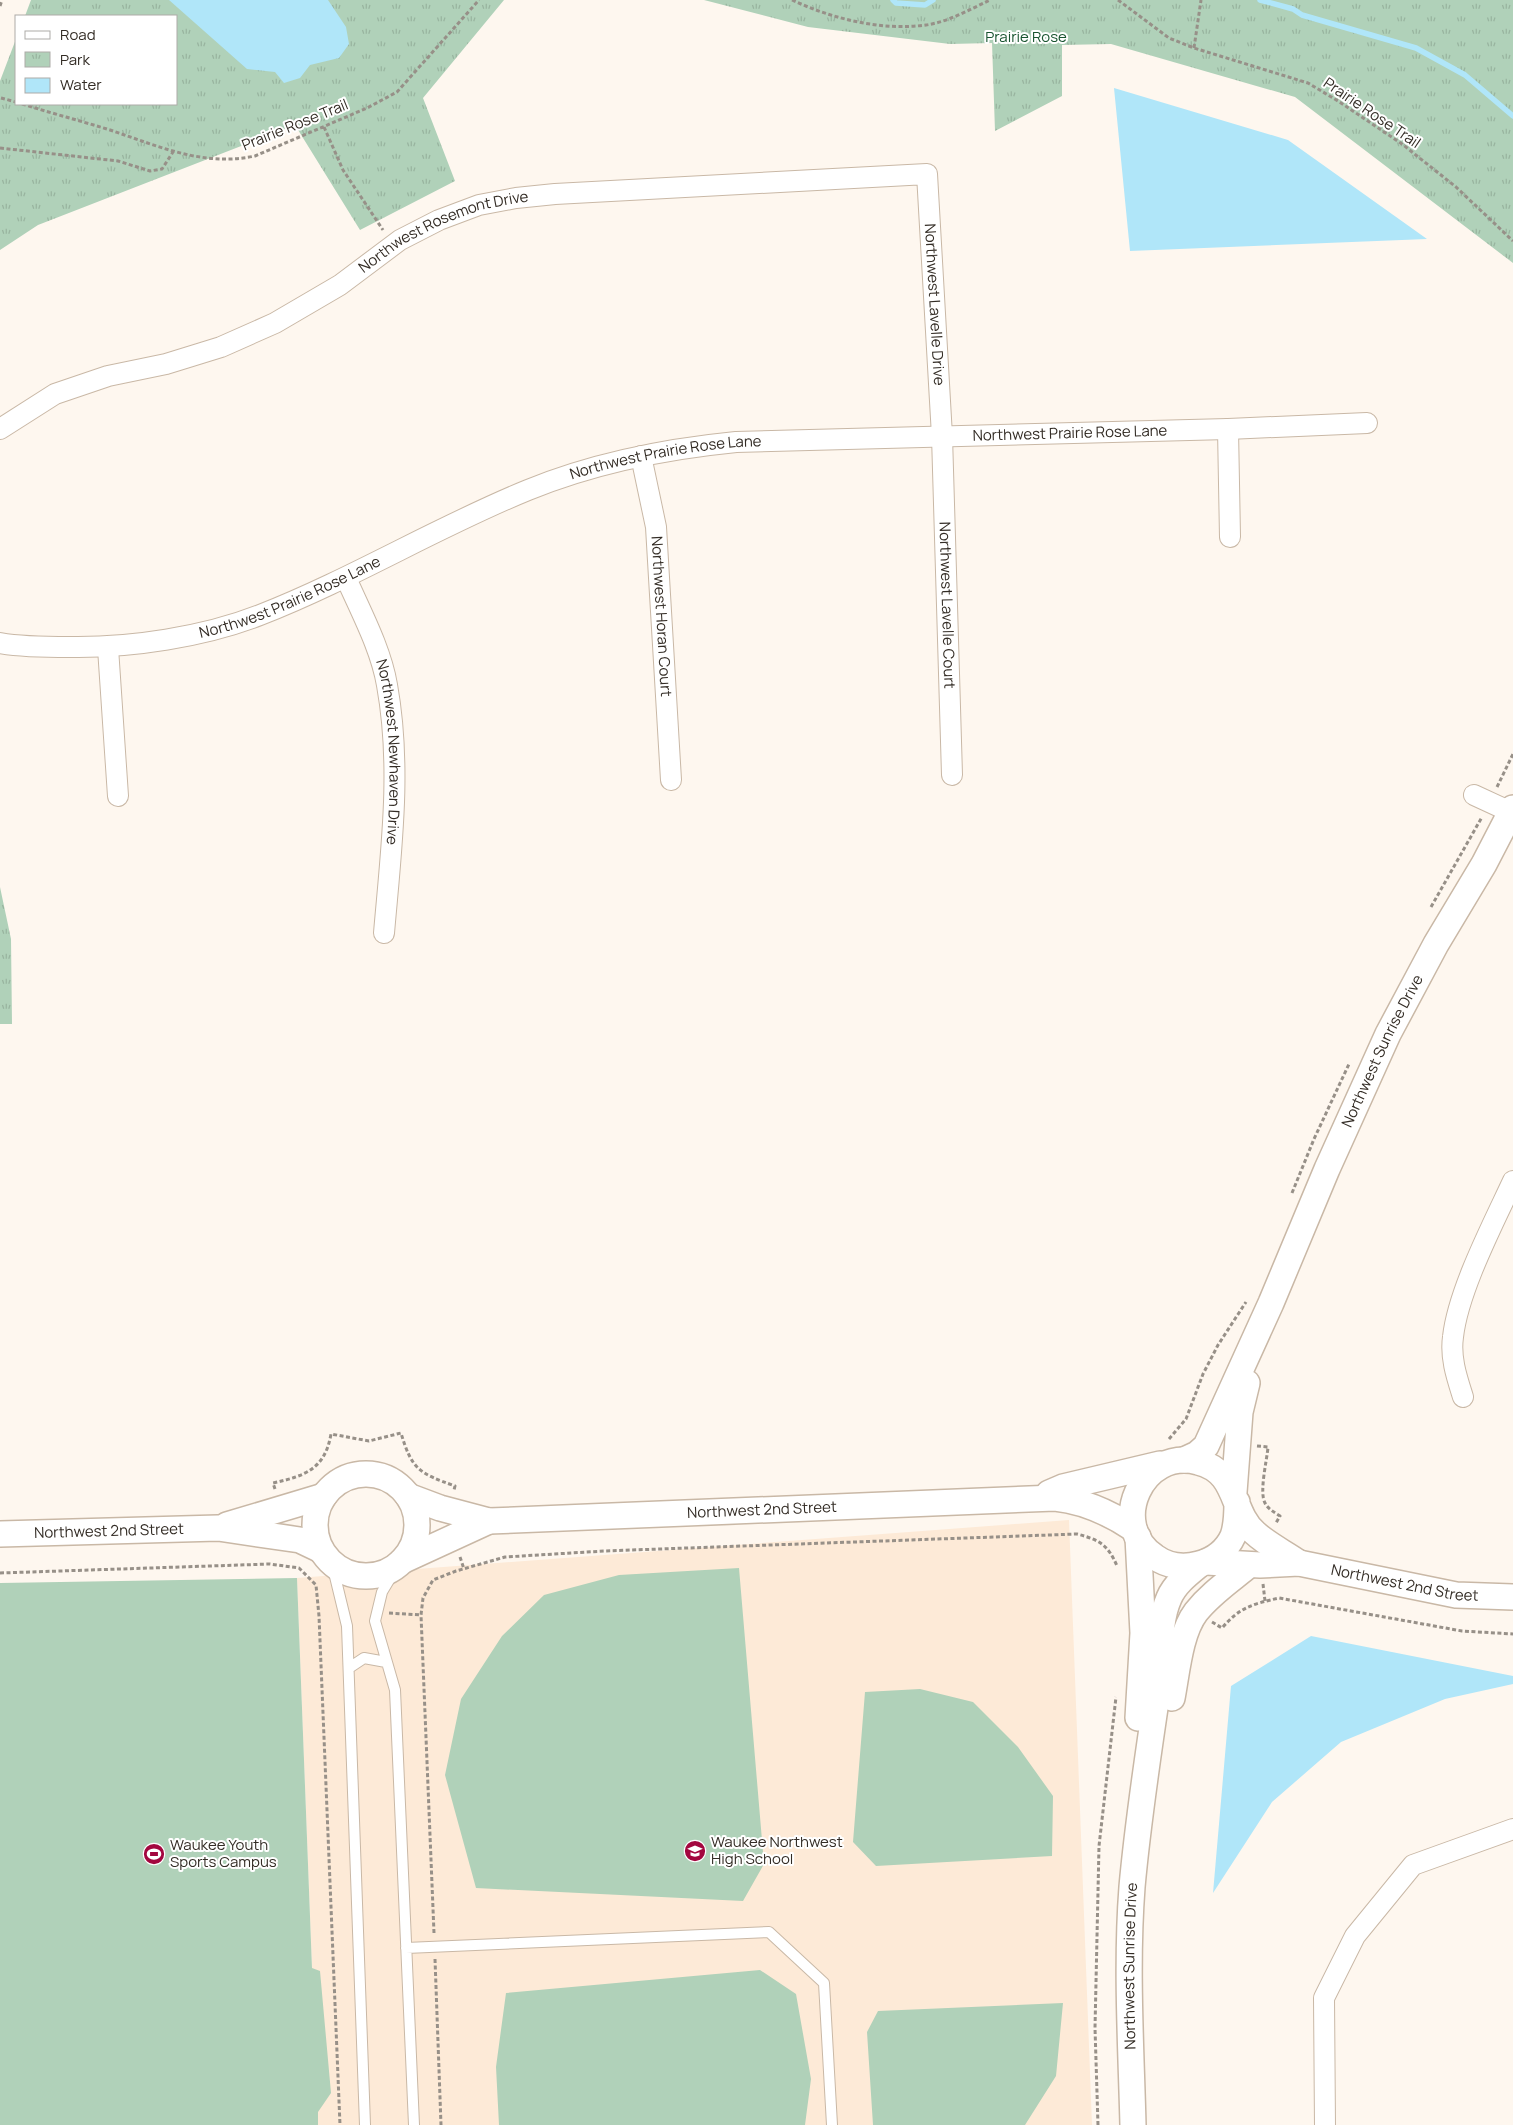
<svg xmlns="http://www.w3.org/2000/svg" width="1513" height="2125" font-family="Manrope,sans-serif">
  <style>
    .built { fill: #fdead7 }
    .green { fill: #b0d1b9 }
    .park { fill: url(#park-tufts) }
    .water { fill: #b0e6f9 }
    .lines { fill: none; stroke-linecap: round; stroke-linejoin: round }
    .stream { stroke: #b0e6f9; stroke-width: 5.5 }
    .service-casing { stroke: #c9b8a6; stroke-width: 12 }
    .minor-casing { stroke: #c9b8a6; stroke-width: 22 }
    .tertiary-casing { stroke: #c9b8a6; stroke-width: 28 }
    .path { stroke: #979088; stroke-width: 3; stroke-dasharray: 4 2.5; stroke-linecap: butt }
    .service { stroke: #fff; stroke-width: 10 }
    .minor { stroke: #fff; stroke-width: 20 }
    .tertiary { stroke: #fff; stroke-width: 25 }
    .labels { text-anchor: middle; stroke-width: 4; stroke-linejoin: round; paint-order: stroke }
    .park-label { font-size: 15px; fill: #195430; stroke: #fff }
    .street-label { font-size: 15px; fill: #332c25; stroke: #fff }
    .poi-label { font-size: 15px; fill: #332c25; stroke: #fff; text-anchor: start }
  </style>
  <defs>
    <pattern id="park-tufts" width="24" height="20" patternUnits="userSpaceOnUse" patternTransform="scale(1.25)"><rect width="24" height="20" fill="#b0d1b9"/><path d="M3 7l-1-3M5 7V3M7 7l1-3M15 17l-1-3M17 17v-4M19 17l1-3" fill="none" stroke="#98b49f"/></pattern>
  </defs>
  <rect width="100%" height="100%" fill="#fef7ef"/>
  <path class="built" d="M1069 1520 1092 2125H318L297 1578Z"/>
  <path class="green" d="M739 1568 764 1864 743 1901 476 1888 445 1775 461 1699 502 1636 544 1595 619 1575Z
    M297 1578 312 1968 320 1971 331 2093 318 2112V2125H0V1583Z
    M920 1689 973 1702 1018 1747 1053 1796 1052 1856 876 1866 853 1842 865 1692Z
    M760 1970 796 1994 811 2079 805 2125H499L496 2067 506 1993Z
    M1063 2003 1056 2076 1025 2125H873L867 2032 878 2011Z"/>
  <path class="park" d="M31 0H504L423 98 455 181 360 230 295 125 38 225 0 250V81L16 39V104H176V16H25Z
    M704 0H1513V263L1295 97 1111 44 1062 45V96L995 131 992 43 950 44 808 27Z
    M0 887 11 939 12 1024H0Z"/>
  <path class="water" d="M169 0H328L346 27 349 44 339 58 310 65 300 78 284 83 275 72 247 69Z
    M1114 88 1288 140 1427 239 1130 251Z
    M1311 1636 1513 1676V1684L1445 1699 1341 1742 1272 1802 1213 1893 1231 1686Z"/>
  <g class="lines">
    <path class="stream" d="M893 0 896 3 925 5 933 0
      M1260 0 1293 9 1302 15 1416 48 1465 75 1513 116"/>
    <g class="service-casing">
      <path id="service" d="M332 1564 347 1626 365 2125
        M397 1567 382 1592 375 1621 395 1690 414 2125
        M349 1668 364 1658 386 1662
        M406 1948 769 1932 824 1983 832 2125"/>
    </g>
    <g class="minor-casing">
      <g id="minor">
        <path id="s1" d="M0 429 55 394 108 376 166 364 221 347 275 323 340 285 400 240 439 220 479 205 516 198 555 194 927 174 942 436 952 775"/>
        <path d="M1228 429 1230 537"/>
        <path id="s2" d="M641 456 656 527 671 780"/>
        <path id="s3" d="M346 578C361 612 381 649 387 685 402 768 391 851 384 933"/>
        <path id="s4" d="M0 643C22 647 47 647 70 647 130 648 204 637 260 615 352 579 437 527 528 490 594 463 665 449 736 442L1228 429 1367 423"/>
        <path d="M108 648 118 796"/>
        <path d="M1474 795 1513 813"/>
        <path d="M1463 1397C1457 1378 1450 1358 1453 1337 1458 1291 1493 1224 1513 1181"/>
        <path d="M1325 2125 1324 1998 1355 1936 1413 1865 1513 1829"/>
      </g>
    </g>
    <g class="tertiary-casing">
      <g id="tertiary">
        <path id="s5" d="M1184 1460 1197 1454 1206 1446 1271 1303 1327 1169 1388 1034 1436 944 1484 864 1513 808"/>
        <circle cx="366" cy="1525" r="51"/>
        <path d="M1234 1492 1240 1412 1247 1383"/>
        <path d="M1049 1493 1063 1487 1160 1464"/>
        <path id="s6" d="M408 1496 440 1508 489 1521 1055 1498C1084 1501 1110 1513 1134 1529"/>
        <path d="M1237 1502C1237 1514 1237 1525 1233 1536 1220 1565 1180 1575 1155 1557 1107 1525 1142 1447 1198 1462 1239 1472 1230 1511 1255 1533 1268 1545 1285 1553 1299 1563"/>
        <path d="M227 1525 324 1496"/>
        <path id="s7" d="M0 1534 218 1528 300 1540 321 1550"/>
        <path d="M1138 1537 1143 1633 1138 1718"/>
        <path d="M402 1561 489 1521"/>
        <path id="s8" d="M1206 1562 1260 1565 1299 1563 1456 1595 1513 1597"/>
        <path d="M1172 1698C1177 1672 1180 1633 1196 1612 1211 1593 1231 1580 1249 1565"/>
        <path id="s9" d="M1133 2125C1131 2046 1126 1966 1132 1887 1138 1820 1148 1754 1158 1688 1162 1659 1157 1625 1169 1598 1175 1584 1188 1574 1199 1565"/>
      </g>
    </g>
    <path class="path" d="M792 0C833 19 881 31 926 25 948 22 971 9 990 0
      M1118 0 1169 38 1194 48 1308 83 1338 101 1402 144 1456 187 1513 241
      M0 6 2 0
      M1194 48 1201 0
      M1 98 16 102
      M22 104C51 113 81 121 110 130 158 146 203 167 255 156L367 108 397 92 479 0
      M324 127 343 170 383 230
      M0 148 118 161 150 171 162 169 173 152
      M1497 787 1513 754
      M1431 907 1482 817
      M1292 1193 1314 1139 1349 1064
      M1169 1439 1186 1419 1203 1374 1218 1345 1246 1302
      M1257 1446 1268 1447C1267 1460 1259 1492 1265 1503 1268 1509 1274 1512 1280 1516L1276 1523
      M275 1489 273 1483C305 1476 325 1469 331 1434L369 1441 401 1433C412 1470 419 1473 455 1486L454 1490
      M460 1557 464 1569
      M0 1573 270 1564 299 1568 316 1585 319 1616 340 2125
      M1263 1584 1265 1601
      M389 1613 421 1615
      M1212 1622 1222 1628C1240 1607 1253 1604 1279 1598L1462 1631 1513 1634
      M434 1933 421 1615 423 1598 433 1580 456 1571 505 1557 604 1551 1077 1534C1100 1540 1108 1545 1117 1566
      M435 1959 441 2125
      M1098 2125 1095 2028 1099 1846 1116 1697"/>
    <use href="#service" class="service"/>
    <use href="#minor" class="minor"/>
    <use href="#tertiary" class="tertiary"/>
  </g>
  <defs>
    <g id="school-disc" transform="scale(1.125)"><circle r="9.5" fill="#a3073f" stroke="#fff"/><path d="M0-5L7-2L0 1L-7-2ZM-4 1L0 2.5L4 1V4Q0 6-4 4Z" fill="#fff"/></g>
    <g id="stadium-disc" transform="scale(1.125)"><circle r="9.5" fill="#a3073f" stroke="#fff"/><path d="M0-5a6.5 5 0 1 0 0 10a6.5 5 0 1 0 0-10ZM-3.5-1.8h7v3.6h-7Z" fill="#fff"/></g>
  </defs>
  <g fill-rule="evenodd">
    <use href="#school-disc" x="695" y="1851"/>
    <use href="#stadium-disc" x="154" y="1854"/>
  </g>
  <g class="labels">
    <g class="park-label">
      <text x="1026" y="42">Prairie Rose</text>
    </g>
    <g class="street-label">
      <text transform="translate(1372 113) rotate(34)" y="5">Prairie Rose Trail</text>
      <text transform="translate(295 125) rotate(-22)" y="5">Prairie Rose Trail</text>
      <text dy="5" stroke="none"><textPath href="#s1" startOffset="491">Northwest Rosemont Drive</textPath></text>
      <text dy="5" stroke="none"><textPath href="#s1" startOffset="1114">Northwest Lavelle Drive</textPath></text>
      <text dy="5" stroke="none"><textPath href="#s4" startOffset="1108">Northwest Prairie Rose Lane</textPath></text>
      <text dy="5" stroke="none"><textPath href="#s4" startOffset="702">Northwest Prairie Rose Lane</textPath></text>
      <text dy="5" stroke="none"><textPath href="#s4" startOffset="298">Northwest Prairie Rose Lane</textPath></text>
      <text dy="5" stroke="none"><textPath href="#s1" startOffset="1415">Northwest Lavelle Court</textPath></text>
      <text dy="5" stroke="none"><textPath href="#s2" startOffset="162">Northwest Horan Court</textPath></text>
      <text dy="5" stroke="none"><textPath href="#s3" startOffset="182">Northwest Newhaven Drive</textPath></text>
      <text dy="5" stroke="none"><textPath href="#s5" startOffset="459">Northwest Sunrise Drive</textPath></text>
      <text dy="5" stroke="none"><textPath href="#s6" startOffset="358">Northwest 2nd Street</textPath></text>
      <text dy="5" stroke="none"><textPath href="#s7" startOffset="109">Northwest 2nd Street</textPath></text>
      <text dy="5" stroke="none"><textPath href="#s8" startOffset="201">Northwest 2nd Street</textPath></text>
      <text dy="5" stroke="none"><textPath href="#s9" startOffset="159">Northwest Sunrise Drive</textPath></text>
    </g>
    <g class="poi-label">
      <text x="711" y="1847">Waukee Northwest<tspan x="711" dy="17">High School</tspan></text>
      <text x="170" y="1850">Waukee Youth<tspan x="170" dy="17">Sports Campus</tspan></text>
    </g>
  </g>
  <rect x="15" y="15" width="162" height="90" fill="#ffffff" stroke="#adaba8"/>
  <rect x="25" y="31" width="25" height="8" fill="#ffffff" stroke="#adaba8"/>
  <text x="60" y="40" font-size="15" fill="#332c25">Road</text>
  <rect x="25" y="52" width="25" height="15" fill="url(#park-tufts)" stroke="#adaba8"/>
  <text x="60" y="65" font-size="15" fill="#332c25">Park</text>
  <rect x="25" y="78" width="25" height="15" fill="#b0e6f9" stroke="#adaba8"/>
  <text x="60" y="90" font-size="15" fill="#332c25">Water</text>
</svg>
